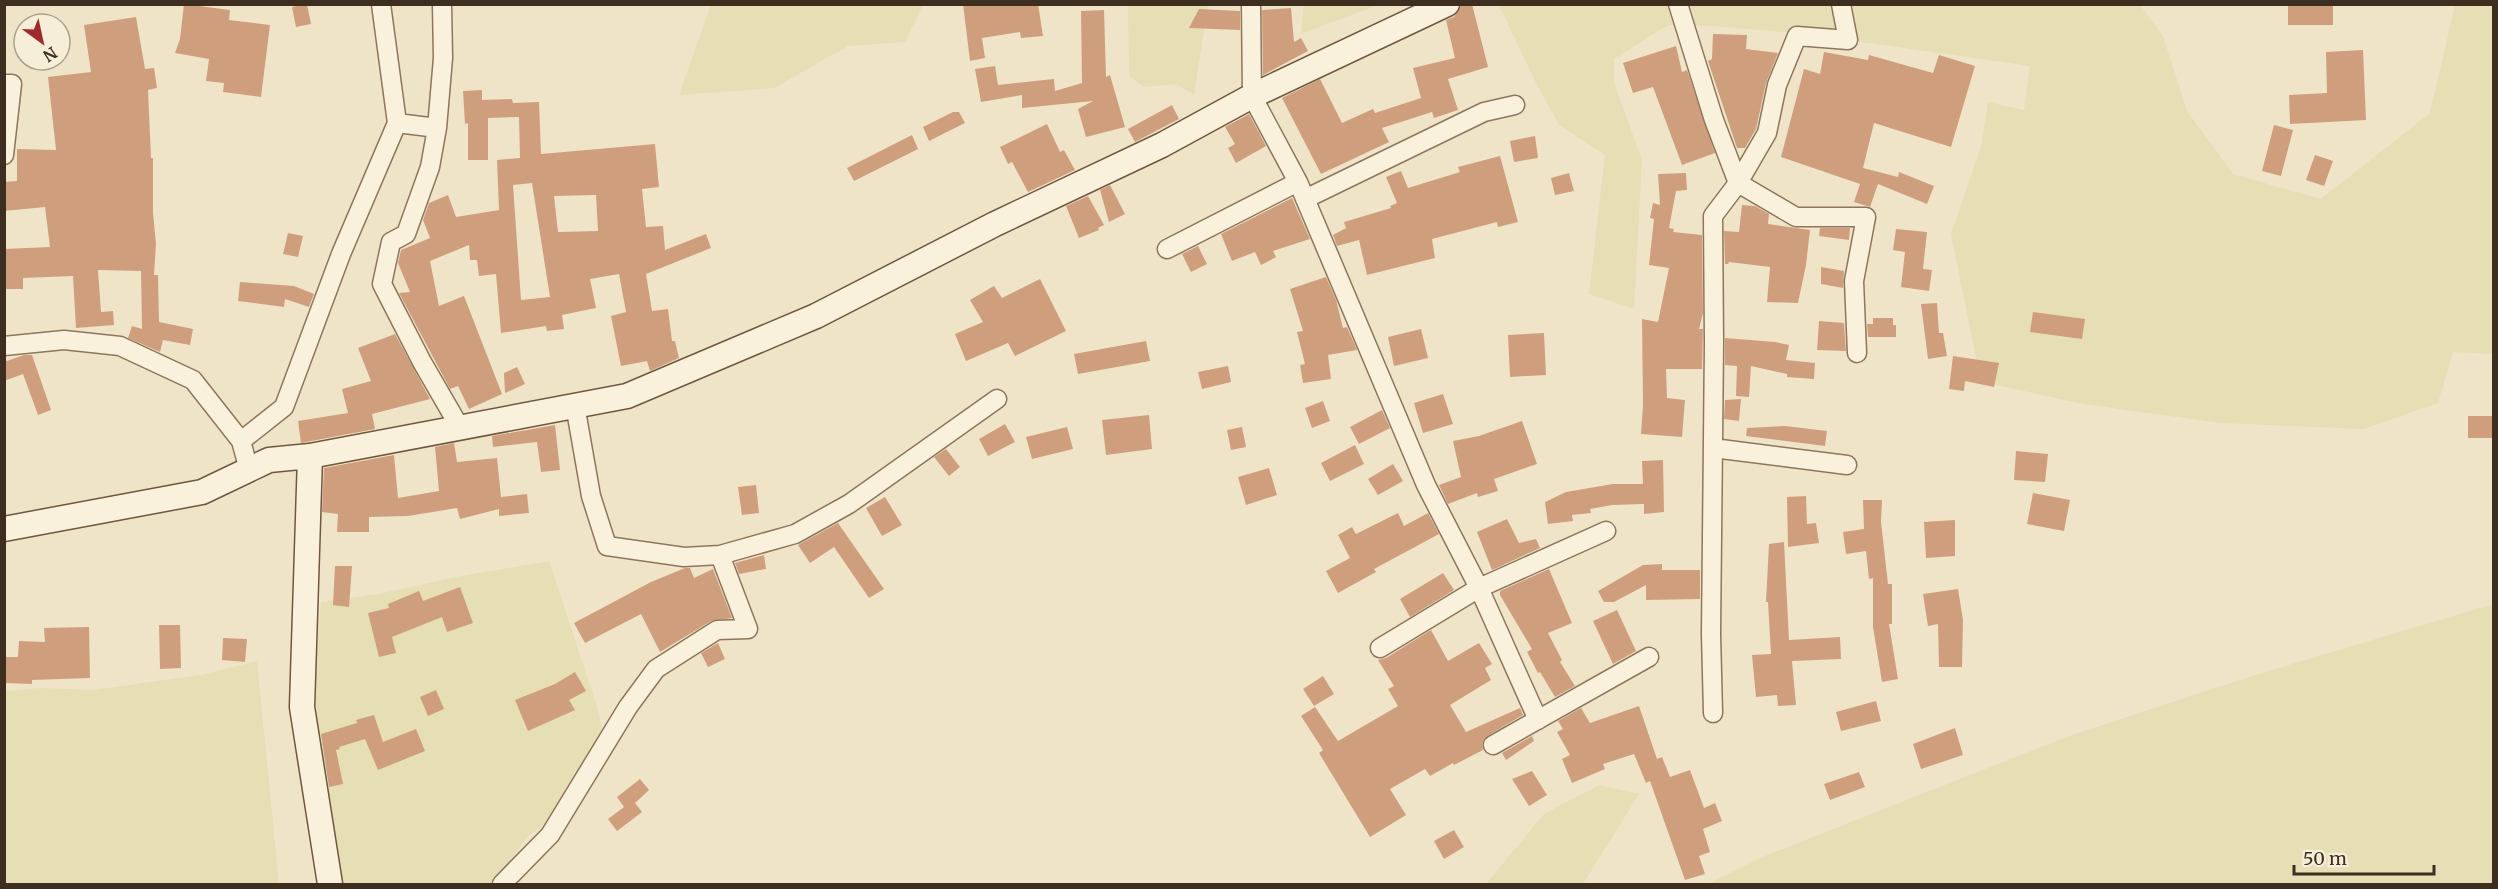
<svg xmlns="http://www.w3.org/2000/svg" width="2498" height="889" font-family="Merriweather,serif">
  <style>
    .farmland { fill: #e6deb5 }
    .building { fill: #cf9f7d; fill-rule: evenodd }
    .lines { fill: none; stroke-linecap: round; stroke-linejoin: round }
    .street-casing { stroke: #8d765c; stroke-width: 21 }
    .secondary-casing { stroke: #6f573f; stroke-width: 27 }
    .street { stroke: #faf1dc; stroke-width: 18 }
    .secondary { stroke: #faf1dc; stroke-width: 24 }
  </style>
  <rect width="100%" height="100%" fill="#f0e4c8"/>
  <path class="farmland" d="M711 5V4L923 5 905 42 848 46 774 88 679 95Z
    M1128 5H1208L1194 95 1176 84 1143 87 1129 75Z
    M1304 5V4L1378 5 1301 34Z
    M1499 5H2140L2163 36 2187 111 2233 174 2321 199 2430 113 2455 5H2493V354L2453 352 2438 403 2364 429 2221 423 2083 404 1983 382 1978 368 1951 234 1981 147 1988 102 2024 110 2030 66 1805 34 1712 26 1668 25 1614 59V83L1642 160 1634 309 1589 294 1605 155 1559 125 1535 81Z
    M549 561 597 706 603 735 562 813 528 836 493 884H339L305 775 321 602 378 594 461 576Z
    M2493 604V884H1708L1767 855 2069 736 2255 675Z
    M257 661 279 884H5V691L40 688 93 690 201 675Z
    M1599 785 1639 794 1583 884H1486L1544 814Z"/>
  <path class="building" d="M184 4 230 10 229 20 270 25 261 97 223 92 224 83 206 81 209 59 175 53 180 39Z
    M307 4 311 24 296 27 292 7Z
    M963 4H1038L1043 36 1021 38 1020 32 982 38 985 58 970 61Z
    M1465 4H1472L1488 67 1448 79 1458 110 1434 118 1432 112 1382 128 1389 142 1321 174 1282 98 1320 79 1342 123 1373 109 1375 113 1421 98 1413 68 1455 58 1446 20 1454 17 1461 6Z
    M2288 4H2333V25H2288Z
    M1291 8 1294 42 1301 38 1308 51 1263 75 1262 10Z
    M1199 9 1240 11V30L1189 28Z
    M1104 10 1106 77 1110 75 1125 127 1086 137 1078 109 1093 101 1022 108V95L981 102 975 69 995 66 998 85 1054 79 1055 91 1082 83 1081 11Z
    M136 17 145 69 154 68 157 88 148 90 151 158H153V213L156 244 154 275H158L159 322 193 329 190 345 163 340 160 352 128 338 132 326 142 329 141 271 98 270 101 312 113 311 114 325 76 328 73 276 23 278V289H5L4 249 50 247 45 207 4 211V182L17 181V149L56 150 48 77 91 72 84 25Z
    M1713 34 1747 35 1746 49 1778 53 1766 83 1756 129 1745 148H1737L1708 61 1712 59Z
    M1676 46 1682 72 1687 70 1715 153 1682 165 1653 87 1633 93 1623 63Z
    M2363 50 2366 120 2290 124 2289 95 2327 93 2326 52Z
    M1824 52 1868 60 1869 55 1933 73 1939 55 1975 66 1951 147 1874 123 1863 168 1898 177 1899 172 1934 186 1927 204 1878 184 1870 207 1854 202 1860 184 1781 157 1804 69 1820 74Z
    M482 90V100L512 99 513 103 539 102 541 154 655 144 659 187 642 189 646 227 663 226 665 250 706 234 711 248 646 274 652 311 668 309 672 341H675L679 358 650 371 647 361 621 366 611 316 626 312 619 274 590 279 596 308 562 315 564 329 547 331 546 326 501 333 496 274 479 276 477 260H470L469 245 430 261 439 306 464 296 502 394 469 409 458 386 450 389 399 293 410 292 398 263 401 250 430 238 423 220 429 203 448 195 456 217 499 210 497 160 520 158 519 117 488 118V160H468V123L465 124 463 91ZM532 183 550 297 521 300 513 185ZM596 195 598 231 558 232 554 196Z
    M1172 105 1179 119 1135 142 1128 129Z
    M953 112H959L965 123 929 141 923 127Z
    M1249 114 1266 146 1236 163 1228 148 1235 144 1225 127Z
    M1047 124 1060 152 1064 150 1075 170 1028 192 1012 162 1008 164 1000 147Z
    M2274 125 2293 130 2281 176 2262 171Z
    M912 135 918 149 854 181 847 168Z
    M1535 136 1538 158 1514 162 1510 141Z
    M2315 155 2333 161 2324 186 2306 180Z
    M1500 156 1518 222 1498 227 1497 222 1432 239 1435 258 1367 275 1359 240 1337 246 1333 235 1346 228 1344 222 1391 208 1390 206 1397 203 1386 177 1401 171 1408 188 1460 172 1458 167Z
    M1569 173 1574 191 1555 195 1551 178Z
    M1686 173 1687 190 1676 191 1669 228 1674 229 1673 232 1702 235 1703 313 1699 329H1703L1702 369H1666L1667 398 1685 400 1682 437 1641 434 1643 405 1642 319 1658 322 1669 268 1649 265 1654 219 1650 218 1653 203 1660 205 1658 174Z
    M1110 185 1125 214 1109 222 1100 190Z
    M1088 196 1104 225 1098 228 1099 230 1079 238 1066 206Z
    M1292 198 1310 239 1273 251 1276 257 1261 265 1255 252 1232 261 1221 234Z
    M1742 205 1755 206 1769 214 1768 224 1810 230 1806 265 1798 303 1767 302 1770 267 1729 262 1728 264H1725L1724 231 1739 232Z
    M1820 228H1850L1849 240 1819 236Z
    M1896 229 1927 232 1923 269 1932 270 1929 291 1901 287 1905 252 1893 250Z
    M288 233 303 236 298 257 283 254Z
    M1198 246 1207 264 1191 272 1182 254Z
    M1821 267 1844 271 1843 288 1821 284Z
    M1326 277 1336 300 1343 328 1347 327 1357 350 1328 355 1331 379 1303 383 1300 365 1305 364 1297 332 1303 331 1290 289Z
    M1040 279 1066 331 1015 356 1008 343 966 361 955 334 983 322 970 300 994 286 1002 298Z
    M240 282 294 286 314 294 309 307 285 299 284 307 238 301Z
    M1937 303 1939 333H1943L1947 356 1928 359 1921 304Z
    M2033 312 2085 319 2082 339 2030 332Z
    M1873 318H1893V325H1896V337H1868L1867 324H1873Z
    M1819 321 1844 323 1846 351 1817 350Z
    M1421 329 1428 358 1394 366 1388 337Z
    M1544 333 1546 375 1510 377 1508 335Z
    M395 334 430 399 372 414 375 429 301 443 298 421 348 413 342 389 371 381 358 348Z
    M1725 338 1775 342 1789 345 1786 360 1815 363 1814 379 1787 377V374L1751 366 1749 397 1736 396 1737 366 1725 365Z
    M1146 341 1150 361 1078 374 1074 354Z
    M24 355H32L51 410 38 415 23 374 4 381V362Z
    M1953 356 1999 363 1994 387 1965 381 1964 391 1949 389Z
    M1228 366 1231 382 1202 389 1198 372Z
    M517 367 525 384 505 393 504 373Z
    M1443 394 1453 424 1423 433 1414 403Z
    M1741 399 1739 421 1724 419 1725 400Z
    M1323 401 1330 421 1312 428 1305 408Z
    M1382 410 1390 428 1359 444 1350 427Z
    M1149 415 1152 449 1106 455 1102 420Z
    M2468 416H2493V438H2468Z
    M1522 421 1537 464 1494 479 1498 491 1478 497 1477 493 1448 504 1439 485 1461 477 1453 441 1479 436Z
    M1005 424 1015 442 988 456 979 439Z
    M555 425 560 470 541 472 537 442 493 447 492 436Z
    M1785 426 1827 431 1825 446 1746 436 1747 428Z
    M1067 427 1073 449 1032 459 1026 437Z
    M1242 427 1246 447 1231 450 1227 430Z
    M454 443 457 462 497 458 501 497 527 494 529 513 499 516V509L460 519 457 508 408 516 369 517V532H337L338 514 322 512 324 468 394 455 398 498 439 491 435 447Z
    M1355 445 1364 464 1330 481 1321 463Z
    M946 449 960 467 949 476 934 457Z
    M2016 451 2048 454 2045 482 2014 480Z
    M1663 460 1664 512 1644 514V504L1612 505 1590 509 1591 513 1572 515 1573 521 1548 524 1545 502 1566 492 1613 484H1643L1642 461Z
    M1393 464 1403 481 1378 495 1368 479Z
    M1269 468 1277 495 1246 505 1238 477Z
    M756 485 759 513 742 515 738 487Z
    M2033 493 2070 500 2064 531 2027 524Z
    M1806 496 1807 524 1816 523 1819 543 1788 547 1787 497Z
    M885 497 902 525 882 536 866 508Z
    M1863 500H1882L1881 522 1888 584H1892V624H1889L1898 679 1882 682 1873 627V578L1869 579 1866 551 1846 554 1843 532 1864 529Z
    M1398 513 1404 526 1428 513 1439 534 1374 569 1376 572 1338 593 1326 571 1350 558 1338 535 1352 527 1356 534Z
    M1507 519 1519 543 1536 539 1540 548 1492 570 1477 532Z
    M1955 520V556L1926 558 1924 522Z
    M838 523 884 589 869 598 834 547 810 563 798 545Z
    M1784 542 1789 640 1840 637 1841 659 1792 661 1796 705 1778 706 1777 695 1756 697 1752 655 1771 654 1768 602H1766L1769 544Z
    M764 555 766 569 739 574 735 563Z
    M1662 564V570H1700V599L1646 600V585L1614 602H1604L1598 591 1643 565Z
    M335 566H352L349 607 333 605Z
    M685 568H690L694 578 713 569 732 618 711 621 660 652 641 614 585 643 574 623 651 582Z
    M1549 569 1572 623 1548 633 1562 660 1560 662 1575 686 1555 697 1540 672 1538 673 1527 652 1532 649 1500 595V591Z
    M1443 573 1454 590 1410 617 1400 599Z
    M460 587 473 623 447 632 442 617 392 637 396 653 379 657 368 613 389 608 388 604 419 591 423 601Z
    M1958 589 1963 620 1962 667H1939L1938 624 1928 626 1923 594Z
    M1617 610 1636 651 1613 664 1593 621Z
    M159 625H180L181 668 160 669Z
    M89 627 90 678 32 680V684L4 683V657H18L19 641 45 642 44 628Z
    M1431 630 1448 661 1479 643 1492 664 1485 668 1491 680 1450 705 1466 732 1520 708 1523 715 1487 736 1482 744 1483 750 1454 765 1453 763 1430 776 1425 769 1390 789 1406 815 1370 837 1319 753 1323 750 1301 716 1315 707 1338 741 1398 706 1388 689 1394 686 1378 660 1386 658Z
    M223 638 247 639 245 662 222 660Z
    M718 643 725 659 708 667 701 653Z
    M575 672 586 691 569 700 575 710 528 731 515 700 555 684Z
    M1323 676 1334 694 1314 706 1303 689Z
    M436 690 444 709 428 716 420 697Z
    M1876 701 1881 721 1841 731 1836 712Z
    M1639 706 1657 759 1662 757 1670 777 1690 770 1704 808 1715 803 1722 821 1703 829 1710 852 1699 856 1705 874 1685 880 1650 781 1646 783 1634 754 1603 764 1605 769 1572 783 1562 759 1570 755 1557 732 1563 729 1558 721 1581 708 1590 723Z
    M374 715 383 742 416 729 425 751 378 770 365 739 339 747 340 749 336 750 343 784 329 787 321 734 357 723 356 720Z
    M1955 728 1963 755 1921 769 1913 744Z
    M1532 736 1534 741 1506 760 1502 753Z
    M1532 771 1547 795 1529 806 1512 779Z
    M1859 772 1865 787 1830 800 1824 784Z
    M640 779 649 790 635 803 642 812 617 831 608 819 624 807 617 797Z
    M1454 830 1464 847 1444 859 1434 841Z"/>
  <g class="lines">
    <g class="street-casing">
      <path id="street" d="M1251 4 1252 96 1298 182 1426 485 1479 588 1538 720
        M1678 4 1714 120 1738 183 1796 217H1866L1854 281 1857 353
        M4 84H12L4 155
        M397 123 437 128 430 167 406 234 391 242 382 284 422 362 459 426
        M437 128 443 58 442 4
        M1305 199 1484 112 1515 105
        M1167 249 1298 182
        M4 346 64 340 120 346 193 380 241 441 249 470
        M575 405 591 496 607 546 684 557 720 555
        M241 441 284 407 341 254 397 123 381 4
        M1713 448 1847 465
        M1380 648 1479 588 1606 531
        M1713 713 1711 634 1714 343 1713 216 1738 183 1767 133 1777 85 1797 36 1848 40 1841 4
        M1493 745 1649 657
        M502 884 550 835 628 707 656 669 717 630 748 629 720 555 795 534 849 504 997 399"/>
    </g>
    <g class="secondary-casing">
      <path id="secondary" d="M310 456 302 707 330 884
        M4 529 202 492 269 460 310 456 627 396 816 316 995 224 1162 145 1252 96 1447 4"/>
    </g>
    <use href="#street" class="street"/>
    <use href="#secondary" class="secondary"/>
  </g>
  <rect width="2498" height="889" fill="none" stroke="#3d2e20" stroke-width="12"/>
  <g transform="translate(42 42) rotate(147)"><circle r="28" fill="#f7eed8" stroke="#ada18e" stroke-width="1.5"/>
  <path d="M0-4.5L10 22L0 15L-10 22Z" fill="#9e2a2b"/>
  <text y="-9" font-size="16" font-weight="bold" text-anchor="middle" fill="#3d2e20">N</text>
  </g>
  <path d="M2294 865v9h140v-9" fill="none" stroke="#3d2e20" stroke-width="3"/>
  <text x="2303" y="865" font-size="18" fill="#3d2e20" stroke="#f7eed8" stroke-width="4.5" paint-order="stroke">50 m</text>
</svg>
